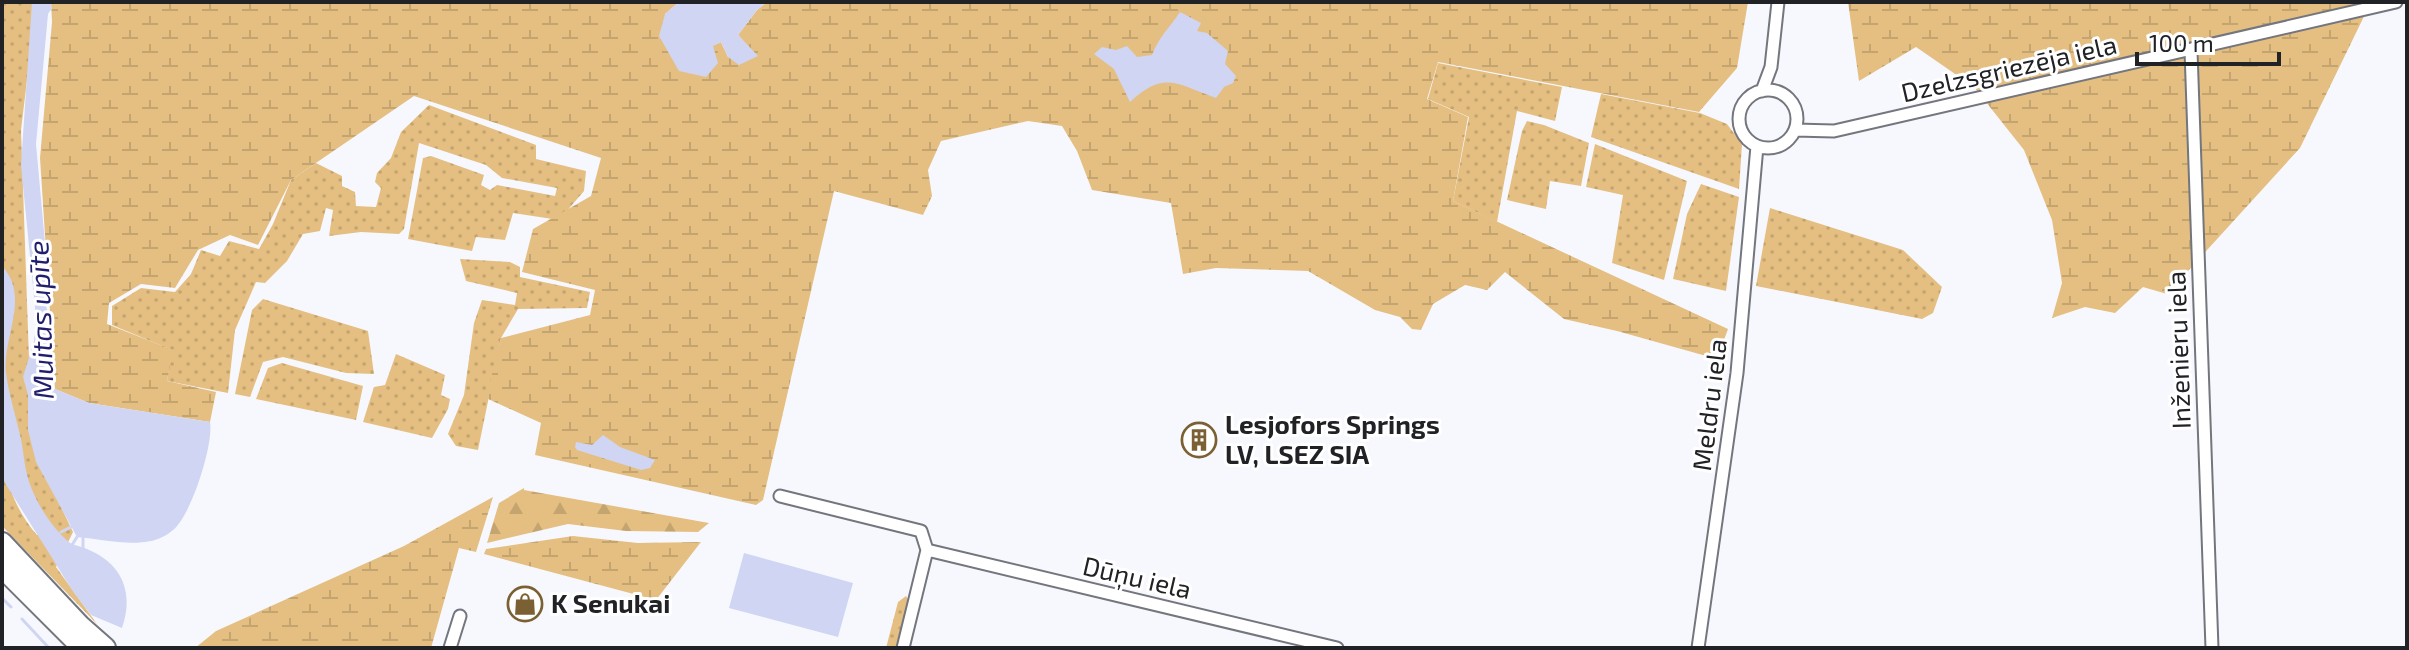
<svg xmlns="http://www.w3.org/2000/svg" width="2409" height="650" font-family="'Exo 2',sans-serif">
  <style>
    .grass { fill: url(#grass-dots) }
    .forest { fill: url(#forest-firs) }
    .wetland { fill: url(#wetland-marsh) }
    .water { fill: #cfd5f2 }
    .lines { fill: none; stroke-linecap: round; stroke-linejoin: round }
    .stream { stroke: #cfd5f2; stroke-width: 3 }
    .minor-casing { stroke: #74767e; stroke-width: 15 }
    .trunk-casing { stroke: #74767e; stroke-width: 24 }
    .minor { stroke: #fff; stroke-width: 11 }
    .trunk { stroke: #fff; stroke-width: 20 }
    .labels { text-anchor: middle; stroke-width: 6; stroke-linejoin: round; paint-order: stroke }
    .street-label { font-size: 26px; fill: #212226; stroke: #fff }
    .poi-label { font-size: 26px; font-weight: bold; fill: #212226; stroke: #fff; text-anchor: start }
    .water-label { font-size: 28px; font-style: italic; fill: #201e6d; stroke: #fff }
  </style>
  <defs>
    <pattern id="grass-dots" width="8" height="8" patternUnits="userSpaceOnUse" patternTransform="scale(2)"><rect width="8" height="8" fill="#e5bf81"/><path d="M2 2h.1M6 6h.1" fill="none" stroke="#c4a46f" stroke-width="1.8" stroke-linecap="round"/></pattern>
    <pattern id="forest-firs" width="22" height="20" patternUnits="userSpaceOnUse" patternTransform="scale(2)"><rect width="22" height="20" fill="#e5bf81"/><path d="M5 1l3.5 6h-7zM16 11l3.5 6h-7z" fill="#c4a46f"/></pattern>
    <pattern id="wetland-marsh" width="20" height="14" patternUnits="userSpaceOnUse" patternTransform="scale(2)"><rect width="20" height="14" fill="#e5bf81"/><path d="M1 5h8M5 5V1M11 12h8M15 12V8" fill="none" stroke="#c4a46f"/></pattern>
  </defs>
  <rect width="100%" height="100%" fill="#f7f8fe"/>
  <path class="grass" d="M2 2H32L33 30 21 130 31 416 40 463 73 532 56 567 97 624 2 526V463C9 489 19 515 37 535L50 531 21 473 5 397 2 267Z
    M1438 63 1562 87 1555 121 1517 111 1497 222 1453 201 1469 117 1428 99Z
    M1601 94 1700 113 1727 124 1742 144 1739 189 1591 137Z
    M429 105 536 145V159L586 171 584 191 559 220 513 213 505 240 476 237 472 251 408 239 423 158 431 156 484 175 481 185 490 190 497 185 555 196 557 188 502 178 486 165 419 143 404 229 399 234 361 232 329 236 333 210 326 208 320 231 303 234 287 261 265 283 256 282 235 330 228 393 167 381 172 350 112 325V306L141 288 175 292 191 274 201 250 220 256 229 241 259 249 273 224 291 180 316 163 342 176V186L355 192 356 206 376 207 381 188 375 182 377 173 391 158 401 132Z
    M1527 121 1544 125 1589 143 1581 186 1550 181 1546 209 1507 200 1522 131Z
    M1595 144 1687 181 1664 280 1612 263 1623 195 1586 187Z
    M1701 184 1739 197 1726 291 1673 279 1687 214Z
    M1770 208 1903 250 1942 287 1933 313 1922 319 1756 286Z
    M460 259 510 262 520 267V277L590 292 587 308 518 309 501 338 478 450 456 446 448 434 464 395 474 323 482 300 515 305 517 293 466 281Z
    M263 299 368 331 374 374 346 373 283 357 263 362 250 397 235 394 252 310Z
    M396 354 445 375 441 395 450 399 448 409 432 438 363 422 374 387 385 385Z
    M282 363 363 386 356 420 256 399 268 368Z
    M906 596 909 601 897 648H886L898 602Z"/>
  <path class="forest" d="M524 488V490L709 523 698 532 626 531 568 524 487 543 499 503Z"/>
  <path class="wetland" d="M51 2H679L665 14 712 46 721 42 728 57 757 56 738 35 757 10 767 2H1748L1737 68 1699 112 1438 62 1427 99 1468 117 1453 201 1728 329 1717 359 1617 331 1564 319 1505 272 1487 290 1465 285 1433 304 1421 330 1412 329 1400 317 1375 310 1308 271 1216 268 1183 274 1171 203 1092 190 1077 151 1062 126 1028 121 941 141 928 170 932 196 923 215 834 191 763 500 756 505 535 455 541 423 486 398 501 338 590 315 595 290 522 272 533 229 591 196 601 158 414 96 291 180 258 245 230 235 198 250 175 288 141 284 109 303 107 324 173 350 167 381 216 392 210 422 89 403 55 389 40 158 52 22Z
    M1848 2H2371L2300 148 2167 294 2143 287 2115 313 2085 307 2052 318 2062 283 2052 220 2024 150 1974 87 1916 47 1859 81Z
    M493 497 476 552 459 548 431 648H195L216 631 404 546Z
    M573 536 638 543 701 542 656 600 484 554 486 549Z"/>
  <path class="water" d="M32 2H50L52 8 48 14 36 144 48 276 46 305 51 329 41 384 46 391 55 389 89 403 210 422C214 444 191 516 173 530 168 535 157 540 151 541 127 546 101 539 77 537L36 462 28 430V395L23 377 34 341 36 317 21 165Z
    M679 2H767L757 10 738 35 758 56 739 65 728 57 721 42 713 46 718 63 706 77 679 71 659 36 665 14Z
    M1180 12 1201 23 1197 31 1207 33 1228 51 1225 64 1236 76 1233 83 1224 87 1216 98C1176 84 1165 70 1130 102L1114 69 1094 54 1102 47 1116 50 1127 46 1137 57 1152 55C1158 38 1170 27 1180 12Z
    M2 266C31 297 2 337 6 373 9 395 16 417 21 439 24 455 25 473 31 487 38 506 54 530 70 543 75 546 81 546 87 549 123 564 134 593 122 628L91 615 74 593 5 483 2 472Z
    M603 435 620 447 655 460 650 468 641 470 577 450 575 447 576 442 592 445Z
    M744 553 853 583 838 637 729 608Z"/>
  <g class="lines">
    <path class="stream" d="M61 532 71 527
      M72 545 77 537
      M83 550V534
      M2 598 11 607
      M22 619 49 648"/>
    <g class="minor-casing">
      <path id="minor" d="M2191 51 2212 648
        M1739 119a29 29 0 1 1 58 0a29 29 0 1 1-58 0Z
        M1762 91 1771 67 1778 2
        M1795 130 1834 131 2396 2
        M780 496 921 531 927 550 903 648
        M927 550 1337 648
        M450 648 460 616
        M1698 648 1737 373 1757 146"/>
    </g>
    <g class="trunk-casing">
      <path id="trunk" d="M2 543 80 626 105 648
        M2 567 83 648"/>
    </g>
    <use href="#minor" class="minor"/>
    <use href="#trunk" class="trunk"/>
  </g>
  <defs>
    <g id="building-ring" transform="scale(1.8)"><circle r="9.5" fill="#fff" stroke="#7a6032" stroke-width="1.5"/><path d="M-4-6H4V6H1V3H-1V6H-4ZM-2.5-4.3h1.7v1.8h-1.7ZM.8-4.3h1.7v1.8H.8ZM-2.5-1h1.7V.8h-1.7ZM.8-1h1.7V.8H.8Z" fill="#7a6032"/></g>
    <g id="shop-ring" transform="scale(1.8)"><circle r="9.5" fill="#fff" stroke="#7a6032" stroke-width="1.5"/><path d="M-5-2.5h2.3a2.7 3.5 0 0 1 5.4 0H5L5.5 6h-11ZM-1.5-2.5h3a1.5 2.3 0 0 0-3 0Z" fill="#7a6032"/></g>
  </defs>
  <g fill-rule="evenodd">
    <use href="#building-ring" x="1199" y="440"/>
    <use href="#shop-ring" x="525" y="604"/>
  </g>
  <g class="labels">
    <g class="street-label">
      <text transform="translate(2009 69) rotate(-13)" y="9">Dzelzsgriezēja iela</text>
      <text transform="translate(2179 350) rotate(-92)" y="9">Inženieru iela</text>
      <text transform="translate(1710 405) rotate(-83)" y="9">Meldru iela</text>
      <text transform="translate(1137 578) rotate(13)" y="9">Dūņu iela</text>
    </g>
    <g class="poi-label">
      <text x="1225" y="434">Lesjofors Springs<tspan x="1225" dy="30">LV, LSEZ SIA</tspan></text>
      <text x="551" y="613">K Senukai</text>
    </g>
    <g class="water-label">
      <text transform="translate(41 320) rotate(-92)" y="10">Muitas upīte</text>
    </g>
  </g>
  <rect width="2409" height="650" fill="none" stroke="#212226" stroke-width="8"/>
  <path d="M2137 52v12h142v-12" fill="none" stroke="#212226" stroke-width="4"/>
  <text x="2149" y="52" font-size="24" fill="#212226" stroke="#ffffff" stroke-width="6" paint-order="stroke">100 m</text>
</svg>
